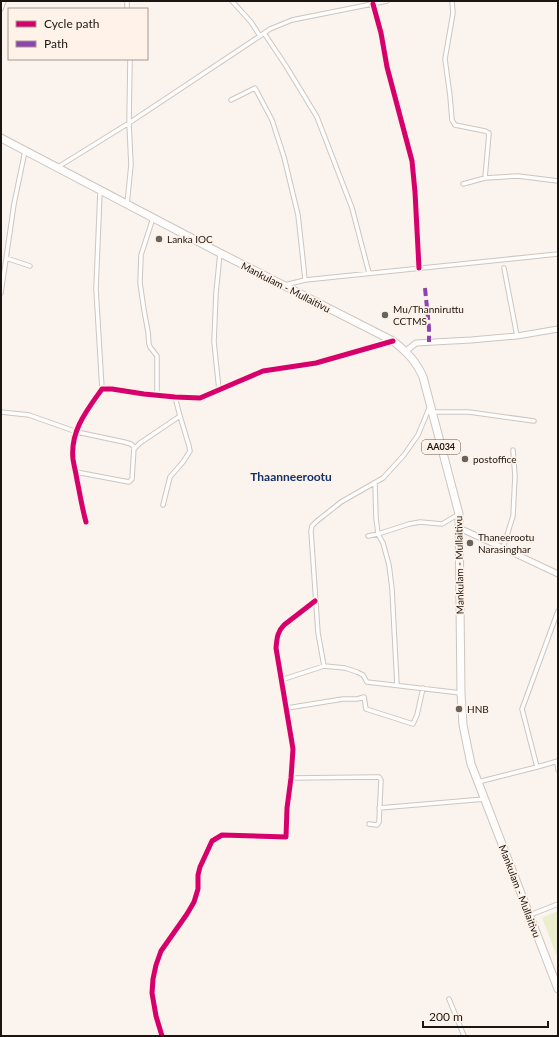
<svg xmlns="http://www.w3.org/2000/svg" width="559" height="1037" font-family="Lato,sans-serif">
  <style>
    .pitch { fill: #ebeecc }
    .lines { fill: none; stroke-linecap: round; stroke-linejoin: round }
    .street-casing { stroke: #ccc6c1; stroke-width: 5.5 }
    .secondary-casing { stroke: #ccc6c1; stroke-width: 7 }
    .highway-casing { stroke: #ccc6c1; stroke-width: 9 }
    .street { stroke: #fefdfc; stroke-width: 3.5 }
    .secondary { stroke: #fefdfc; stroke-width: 5 }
    .highway { stroke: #fefdfc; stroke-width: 7 }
    .quiet { stroke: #8e44ad; stroke-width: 4; stroke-dasharray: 8 4; stroke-linecap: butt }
    .cycleway-casing { stroke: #fff2e9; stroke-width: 8 }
    .cycleway { stroke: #d6006c; stroke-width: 5 }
    .poi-dot { fill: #69635e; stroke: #fff2e9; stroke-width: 1.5 }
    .labels { text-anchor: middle; stroke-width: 3.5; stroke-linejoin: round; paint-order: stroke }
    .shield { fill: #fff2e9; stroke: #5f5752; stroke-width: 1 }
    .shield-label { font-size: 9px; font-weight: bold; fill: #1b1511 }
    .poi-label { font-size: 10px; fill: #1b1511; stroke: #fff2e9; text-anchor: start }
    .street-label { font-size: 10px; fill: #1b1511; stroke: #fff2e9 }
    .quarter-label { font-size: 12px; font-weight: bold; fill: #113368; stroke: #fff2e9 }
  </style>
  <rect width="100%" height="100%" fill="#faf3ee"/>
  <path class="pitch" d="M558 911V959L542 918Z"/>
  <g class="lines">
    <g class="street-casing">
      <path id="street" d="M127 1V9
        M232 1 251 22 260 36 270 29 292 20 387 1
        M452 1 453 13 445 59 450 96 452 120 455 125 485 131 489 133 485 178
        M373 4 381 33 387 67 412 161 415 192 419 268
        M1 9 4 1
        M264 33 286 66 317 117 352 208 369 273
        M231 100 255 88 272 120 284 157 298 215 303 260 305 280
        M58 167 129 123 260 36
        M463 184 485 178 518 176 558 181
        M100 191 96 289 102 389
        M127 204 131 165 129 123 130 59
        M153 218 141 255 140 283 144 310 148 332 149 344 150 347 157 356V396
        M6 258 30 266
        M504 268 517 336
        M285 285 305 280 558 254
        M1 293 14 204 25 151
        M219 390 214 342 216 293 220 253
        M1 412 29 415 77 432 124 442 131 444 134 447 132 479 129 482 76 472
        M432 412H469L534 421
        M134 449 140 443 180 416
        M375 483 376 518 378 534 383 543 389 565 392 589 397 685
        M163 505 170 477 183 462 190 451 189 446 180 416 175 397
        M86 522C82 508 80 494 77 480 76 473 74 466 73 459 70 431 87 410 102 389H112L144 394 175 397 200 398 263 371 316 363 392 342
        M368 536 378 534 409 524 420 522 442 524 459 514
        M503 548 513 516 515 476 513 450
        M324 666 318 633 311 531 312 526 317 521 341 502 383 478 404 455 418 435 430 406
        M281 680 324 666 345 668 357 672 363 675 367 682 461 693
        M287 708 343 699H357L364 697 366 709 413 724 417 715 423 688
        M557 761 558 770
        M537 767 522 709 558 611
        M291 778 379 777 381 780 379 822 377 825 369 824
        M478 782 537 767 558 761
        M379 808 485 799
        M530 915 558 904
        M449 999 464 1036
        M162 1036 156 1016 152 993 153 979 156 965 161 951 187 914 194 902 198 889V875L200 867 212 841 222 835 286 837 287 808 291 778 293 749 276 648C277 639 277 632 284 625L315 601"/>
    </g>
    <g class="secondary-casing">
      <path id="secondary" d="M406 351 416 343 471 340 517 336 558 329
        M459 528 503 548 558 574"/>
    </g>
    <g class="highway-casing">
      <path id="highway" d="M1 138 220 253 393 341C407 352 416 361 423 377L459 514 461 693 463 725 471 764 478 782 558 989"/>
    </g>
    <use href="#street" class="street"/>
    <use href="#secondary" class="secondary"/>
    <use href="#highway" class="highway"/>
    <path class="quiet" d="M425 288 429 328V342"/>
    <g class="cycleway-casing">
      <path id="cycleway" d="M373 4 381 33 387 67 412 161 415 192 419 268
        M86 522C82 508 80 494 77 480 76 473 74 466 73 459 70 431 87 410 102 389H112L144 394 175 397 200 398 263 371 316 363 393 341
        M162 1036 156 1016 152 993 153 979 156 965 161 951 187 914 194 902 198 889V875L200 867 212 841 222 835 286 837 287 808 291 778 293 749 276 648C277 639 277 632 284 625L315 601"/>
    </g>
    <use href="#cycleway" class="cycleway"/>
  </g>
  <g class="poi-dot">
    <circle cx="159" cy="239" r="4"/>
    <circle cx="385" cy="315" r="4"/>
    <circle cx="465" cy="459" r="4"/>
    <circle cx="470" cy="543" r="4"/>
    <circle cx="459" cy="709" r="4"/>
  </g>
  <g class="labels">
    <rect class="shield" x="422" y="440" width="38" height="14" rx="3"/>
    <g class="shield-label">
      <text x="441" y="450">AA034</text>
    </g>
    <g class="poi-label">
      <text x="167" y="243">Lanka IOC</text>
      <text x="393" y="313">Mu/Thanniruttu<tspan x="393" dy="12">CCTMS</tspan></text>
      <text x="473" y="463">postoffice</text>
      <text x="478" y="541">Thaneerootu<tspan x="478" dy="12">Narasinghar</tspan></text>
      <text x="467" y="713">HNB</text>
    </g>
    <g class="street-label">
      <text transform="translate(286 287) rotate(27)" y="4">Mankulam - Mullaitivu</text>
      <text transform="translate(459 565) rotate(-91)" y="4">Mankulam - Mullaitivu</text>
      <text transform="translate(520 891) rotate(69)" y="4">Mankulam - Mullaitivu</text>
    </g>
    <g class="quarter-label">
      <text x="291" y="481">Thaanneerootu</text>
    </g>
  </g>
  <rect width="559" height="1037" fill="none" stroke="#1b1511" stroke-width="4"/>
  <rect x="8" y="8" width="140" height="52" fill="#fff2e9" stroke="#a49a93"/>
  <rect x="16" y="21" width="20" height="6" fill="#d6006c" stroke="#a49a93"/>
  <text x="44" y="28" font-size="12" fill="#1b1511">Cycle path</text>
  <rect x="16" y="41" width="20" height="6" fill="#8e44ad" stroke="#a49a93"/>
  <text x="44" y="48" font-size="12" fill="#1b1511">Path</text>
  <path d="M423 1021v6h125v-6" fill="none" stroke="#1b1511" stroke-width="2"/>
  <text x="429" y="1021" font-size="12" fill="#1b1511" stroke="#fff2e9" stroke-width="3" paint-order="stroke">200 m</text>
</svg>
